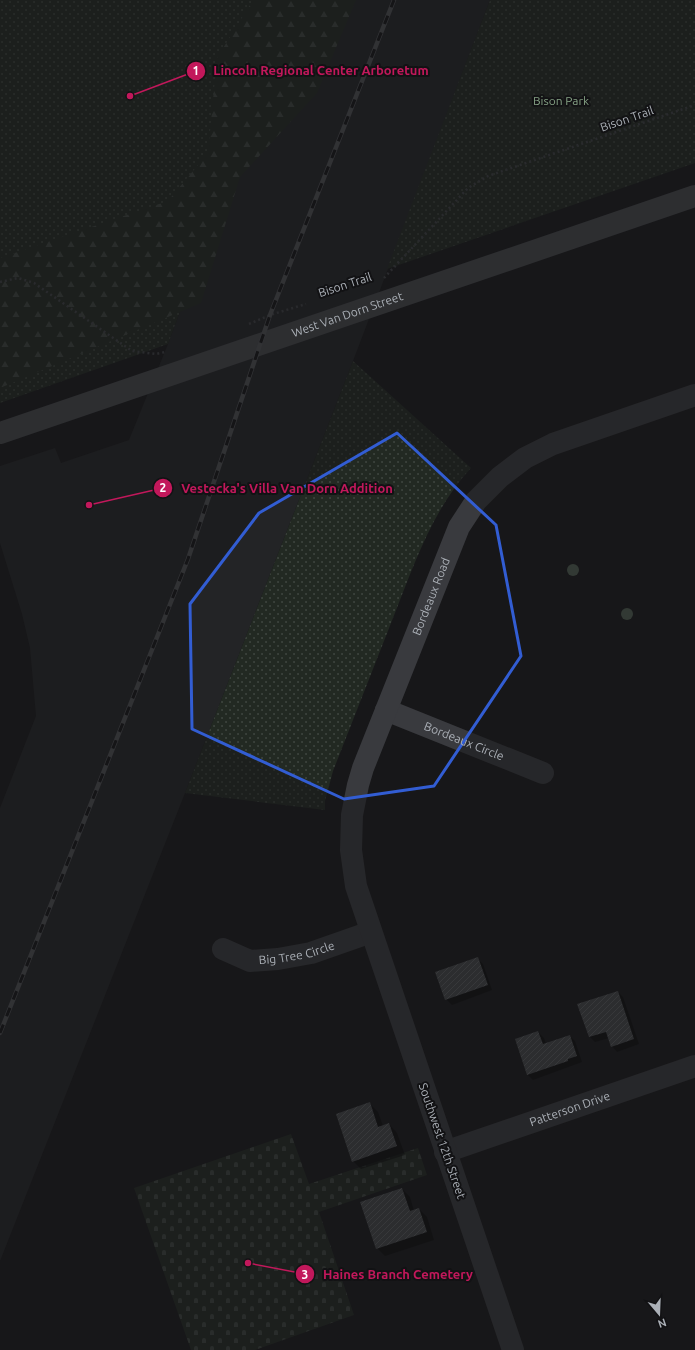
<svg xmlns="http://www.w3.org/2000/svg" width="695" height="1350" font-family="Ubuntu,sans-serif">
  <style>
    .built { fill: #232426 }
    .grass { fill: url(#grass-dots) }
    .forest { fill: url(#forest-firs) }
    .cemetery { fill: url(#cemetery-stones) }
    .shadow { fill: #0007 }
    .building { fill: url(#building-hatch) }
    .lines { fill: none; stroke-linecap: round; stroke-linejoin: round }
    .path { stroke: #3f4145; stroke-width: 2.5; stroke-dasharray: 2 3; stroke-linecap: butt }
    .street { stroke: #393a3e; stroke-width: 22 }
    .secondary { stroke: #47494d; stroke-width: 22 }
    .rail-casing { stroke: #505256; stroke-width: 4.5 }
    .rail { stroke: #121214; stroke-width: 3; stroke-dasharray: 9; stroke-linecap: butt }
    .tree { fill: #536254 }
    .marked { fill: none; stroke: #325dd3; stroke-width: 3; stroke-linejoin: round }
    .labels { text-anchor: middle; stroke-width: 4; stroke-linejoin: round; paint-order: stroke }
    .park-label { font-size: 12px; fill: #84a084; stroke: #121214 }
    .street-label { font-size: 12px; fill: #abb0b7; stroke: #121214 }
    .leader { fill: none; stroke: #c2185b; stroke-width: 1.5 }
    .callout-dot { fill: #c2185b; stroke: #121214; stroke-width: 1.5 }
    .mark-label { font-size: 12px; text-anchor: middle; font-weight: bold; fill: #fff }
    .callout-label { font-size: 13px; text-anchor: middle; font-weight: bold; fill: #c2185b; stroke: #121214; stroke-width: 4; stroke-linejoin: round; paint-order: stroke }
  </style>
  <defs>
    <pattern id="grass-dots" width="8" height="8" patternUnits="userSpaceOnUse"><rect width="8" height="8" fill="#222922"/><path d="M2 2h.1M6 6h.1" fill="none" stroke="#3f4640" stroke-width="1.8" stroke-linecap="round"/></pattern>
    <pattern id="forest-firs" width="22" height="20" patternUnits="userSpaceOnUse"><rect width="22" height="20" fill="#222922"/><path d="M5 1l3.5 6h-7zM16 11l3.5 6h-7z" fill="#3f4640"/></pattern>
    <pattern id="cemetery-stones" width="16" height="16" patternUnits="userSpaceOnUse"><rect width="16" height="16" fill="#222922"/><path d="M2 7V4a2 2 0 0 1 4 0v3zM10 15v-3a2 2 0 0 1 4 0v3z" fill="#3f4640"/></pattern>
    <pattern id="building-hatch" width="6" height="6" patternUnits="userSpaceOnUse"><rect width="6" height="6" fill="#46484b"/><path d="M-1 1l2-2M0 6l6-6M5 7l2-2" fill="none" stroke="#5e6063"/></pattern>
  </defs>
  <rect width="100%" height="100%" fill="#171719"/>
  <path class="built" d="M295 0H490L353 361 185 793 0 1261V808L36 716 30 648 22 614 0 543V466L55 448 61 463 129 440 168 344Z"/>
  <path class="grass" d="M0 0H295L168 344 0 403Z
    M490 0H695V163L387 269Z
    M353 361 471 468C432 510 414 565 393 618 373 669 353 720 333 771L325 801V810L185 793Z"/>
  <path class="forest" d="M253 0H356L317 93 240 177 201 303 0 388V258L168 201 208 153 217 58Z"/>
  <path class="cemetery" d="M291 1134 309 1184 418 1148 427 1175 319 1212 354 1315 255 1350H191L134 1188Z"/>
  <path class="shadow" d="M477 958 483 964 492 990 452 1005 446 999Z
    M618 992 623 997 639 1044 617 1052 612 1046 609 1038 595 1042 590 1037 579 1005Z
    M538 1032 544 1038 546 1044 570 1036 575 1041 582 1062 533 1080 528 1075 516 1040Z
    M370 1104 378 1112 383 1126 389 1124 397 1133 405 1155 361 1169 353 1161Z
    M402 1189 410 1197 414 1211 419 1209 427 1217 434 1240 385 1256 377 1248Z"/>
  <path class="building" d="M478 957 488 985 445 1000 435 972Z
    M618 991 634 1039 611 1047 606 1032 589 1037 577 1004Z
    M538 1031 543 1044 570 1035 577 1056 568 1059V1061L527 1075 515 1039Z
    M370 1102 378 1127 389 1123 397 1146 352 1162 336 1114Z
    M402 1188 410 1211 419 1208 427 1232 376 1249 360 1202Z"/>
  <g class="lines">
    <path class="path" d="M384 278 468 188 488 176 695 105
      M0 282 18 278 34 283 132 351 156 354 165 352
      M249 324 270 315 306 304"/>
    <g class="street">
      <path id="s1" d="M386 710 543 773"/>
      <path id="s2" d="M223 949 250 961 278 959 311 953 371 932"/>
      <path id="s3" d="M445 1152 695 1066"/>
      <path id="s4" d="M513 1350 356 886 351 850 352 815 358 785 363 768 459 527 476 501 500 477 525 458 553 444 695 395"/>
    </g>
    <path class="secondary" id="s5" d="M0 433 695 196"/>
    <g class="rail-casing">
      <path id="rail" d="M0 1033 188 559 270 315 394 0"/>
    </g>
    <use href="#rail" class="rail"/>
  </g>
  <g class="tree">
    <circle cx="573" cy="570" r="6"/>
    <circle cx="627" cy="614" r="6"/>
  </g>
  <path d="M0 0H695V1350H0ZM397 433 496 525 521 656 434 786 344 799 192 729 190 604 259 513Z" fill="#171719" fill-opacity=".55" fill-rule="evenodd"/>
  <path class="marked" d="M397 433 496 525 521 656 434 786 344 799 192 729 190 604 259 513Z"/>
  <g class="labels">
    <g class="park-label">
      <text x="561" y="105">Bison Park</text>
    </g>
    <g class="street-label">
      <text transform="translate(627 119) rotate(-19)" y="4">Bison Trail</text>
      <text transform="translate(345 285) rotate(-18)" y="4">Bison Trail</text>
      <text dy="4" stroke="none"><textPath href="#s5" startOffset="367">West Van Dorn Street</textPath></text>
      <text dy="4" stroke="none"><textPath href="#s4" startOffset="794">Bordeaux Road</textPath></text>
      <text dy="4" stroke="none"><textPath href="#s1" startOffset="84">Bordeaux Circle</textPath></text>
      <text dy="4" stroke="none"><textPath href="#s2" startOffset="77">Big Tree Circle</textPath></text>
      <text dy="4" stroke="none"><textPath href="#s3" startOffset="132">Patterson Drive</textPath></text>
      <text transform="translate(442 1141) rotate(71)" y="4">Southwest 12th Street</text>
    </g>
  </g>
  <path class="leader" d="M130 96L196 71M89 505L163 488M248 1263L305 1274"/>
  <g class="callout-dot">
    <circle cx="130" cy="96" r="4"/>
    <circle cx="89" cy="505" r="4"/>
    <circle cx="248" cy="1263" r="4"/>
    <circle cx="196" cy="71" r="10"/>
    <circle cx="163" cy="488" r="10"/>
    <circle cx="305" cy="1274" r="10"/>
  </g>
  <g class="mark-label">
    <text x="196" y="75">1</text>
    <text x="163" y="492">2</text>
    <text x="305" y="1279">3</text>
  </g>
  <g class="callout-label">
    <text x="321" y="75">Lincoln Regional Center Arboretum</text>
    <text x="287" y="493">Vestecka's Villa Van Dorn Addition</text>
    <text x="398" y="1279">Haines Branch Cemetery</text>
  </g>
  <g transform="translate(659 1314) rotate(161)" stroke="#121214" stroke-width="3" paint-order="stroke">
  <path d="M0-3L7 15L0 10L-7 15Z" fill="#abb0b7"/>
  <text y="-6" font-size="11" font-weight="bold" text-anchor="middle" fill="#abb0b7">N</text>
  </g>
</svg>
